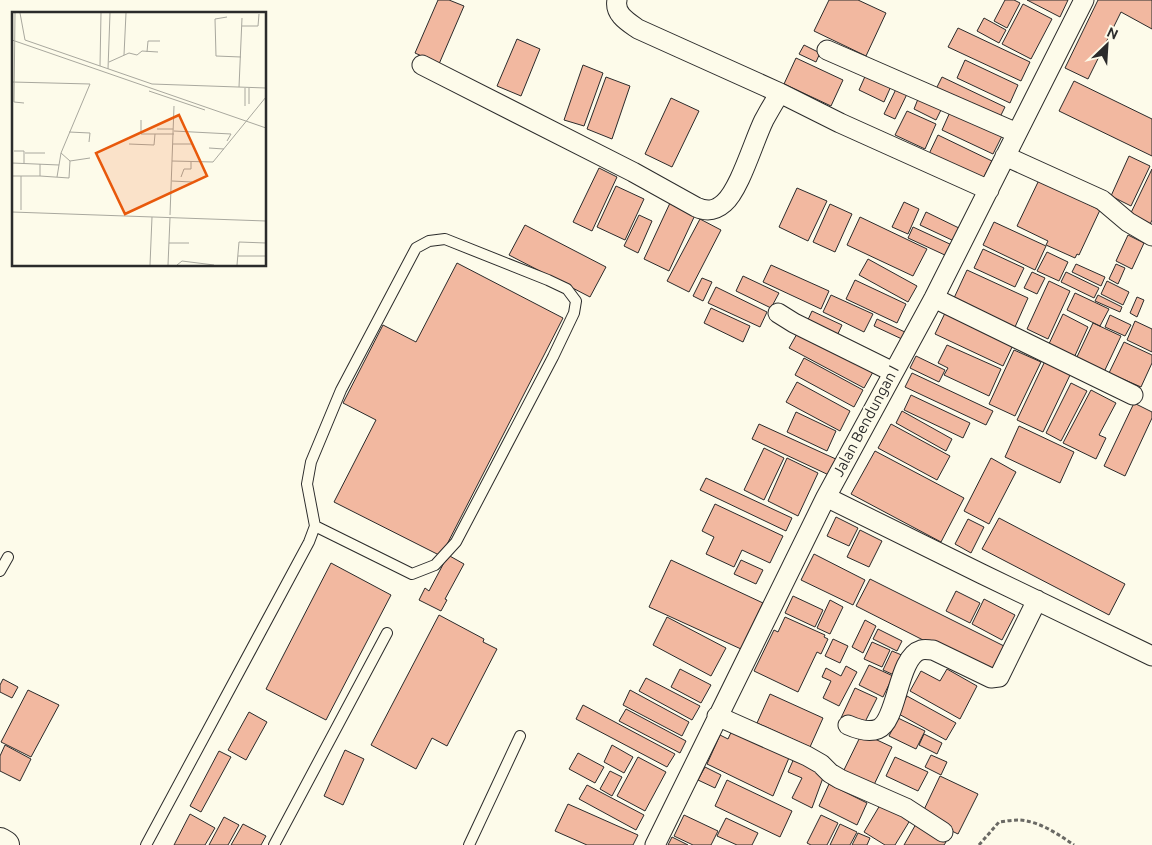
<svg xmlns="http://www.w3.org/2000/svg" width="1152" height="845" font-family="Ubuntu,sans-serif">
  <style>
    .building { fill: #f2b8a0; stroke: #2b2b2b }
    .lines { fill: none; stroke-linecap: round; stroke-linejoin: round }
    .service-casing { stroke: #2b2b2b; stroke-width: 12 }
    .minor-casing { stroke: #2b2b2b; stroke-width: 21 }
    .trunk-casing { stroke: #2b2b2b; stroke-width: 30 }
    .path { stroke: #6a6964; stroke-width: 3; stroke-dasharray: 4 2.5; stroke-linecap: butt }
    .service { stroke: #fdfbea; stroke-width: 10 }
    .minor { stroke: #fdfbea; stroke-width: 19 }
    .trunk { stroke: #fdfbea; stroke-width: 28 }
    .labels { text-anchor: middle; stroke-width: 4; stroke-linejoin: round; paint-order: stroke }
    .street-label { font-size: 15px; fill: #2b2b2b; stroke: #fdfbea }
    .inset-road { fill: none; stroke: #a9a89e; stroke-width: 1 }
    .view { fill: #e8590c; fill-opacity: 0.15; stroke: #e8590c; stroke-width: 2.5 }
    .inset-edge { fill: none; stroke: #2b2b2b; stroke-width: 2.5 }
  </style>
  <rect width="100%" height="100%" fill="#fdfbea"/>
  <path class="building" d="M438 0H449L464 6 439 64 415 53Z
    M829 0H858L886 13 866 56 814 31Z
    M1005 0H1014L1020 3 1007 28 994 21Z
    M1027 0H1068L1060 17Z
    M1098 0H1152V29L1121 12 1088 79 1065 68Z
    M1023 4 1052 19 1031 59 1002 44Z
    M984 18 1006 30 999 43 977 31Z
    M958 28 1030 62 1021 81 948 47Z
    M517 39 540 49 521 96 497 86Z
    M804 45 820 53 816 62 799 54Z
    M796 58 843 80 831 106 784 84Z
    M965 60 1018 85 1010 103 957 78Z
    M583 65 603 73 584 126 564 120Z
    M867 72 892 84 884 102 859 90Z
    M606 77 630 86 612 139 587 129Z
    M942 77 1005 107 998 121 935 91Z
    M1074 81 1152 119V156L1059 111Z
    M897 87 908 92 895 119 884 114Z
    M671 98 699 111 672 167 645 154Z
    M918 99 941 110 936 120 914 109Z
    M907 111 936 124 925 149 895 135Z
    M950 112 1002 136 993 154 942 130Z
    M938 135 992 161 982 181 928 156Z
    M1129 156 1150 166 1131 206 1111 196Z
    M599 168 617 177 592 231 573 222Z
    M1152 169V220L1148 229 1128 219Z
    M1039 180 1100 210 1079 255 1077 254 1075 258 1046 245 1048 241 1017 226Z
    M616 186 644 199 625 240 597 227Z
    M797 188 827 201 808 241 779 227Z
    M904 202 919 209 908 234 892 227Z
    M670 203 695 215 669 271 644 259Z
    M830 204 852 214 835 252 813 242Z
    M926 212 961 229 954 241 920 225Z
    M639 215 652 221 638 253 624 246Z
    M860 217 927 249 913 276 847 245Z
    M700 219 721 230 689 292 667 281Z
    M994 222 1046 246 1035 270 983 245Z
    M525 225 606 267 590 297 509 255Z
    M913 227 952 245 947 256 908 238Z
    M1128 235 1144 243 1132 269 1116 261Z
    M983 249 1024 268 1015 287 974 268Z
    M1047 252 1068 262 1059 281 1037 271Z
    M868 259 917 286 908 302 859 275Z
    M457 263 563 318 441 556 334 502 376 420 343 403 383 325 416 342Z
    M1076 264 1105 277 1101 286 1072 272Z
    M1116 264 1125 268 1118 284 1109 279Z
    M771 265 829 291 821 309 763 282Z
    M967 270 1028 298 1015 327 954 298Z
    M1032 272 1045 278 1037 294 1024 288Z
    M1066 272 1099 288 1094 298 1061 282Z
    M743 276 779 293 771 308 736 291Z
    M702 278 712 282 703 301 693 296Z
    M855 280 906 304 897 323 846 299Z
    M1049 281 1070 291 1048 339 1027 329Z
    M1107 281 1129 292 1123 305 1101 294Z
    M716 287 767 312 760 327 708 303Z
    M1075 293 1109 309 1100 326 1067 310Z
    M831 295 873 314 864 332 823 312Z
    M1098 295 1122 307 1120 312 1095 301Z
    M1137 297 1144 300 1137 317 1130 313Z
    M711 308 750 326 743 342 704 323Z
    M812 311 842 325 836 338 806 324Z
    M946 311 1014 343 1003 366 935 334Z
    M1063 314 1088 327 1073 360 1047 348Z
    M1110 315 1131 325 1125 336 1105 327Z
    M877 319 907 333 904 340 874 326Z
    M1135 321 1152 329V352L1127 340Z
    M1093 323 1121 336 1104 372 1076 359Z
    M798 332 873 372 864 388 789 348Z
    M1124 342 1152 355V363L1141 387 1109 373Z
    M947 345 1001 369 989 396 944 375 948 368 938 363Z
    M1014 350 1041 362 1015 416 989 404Z
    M916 356 945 370 939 382 910 368Z
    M804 358 863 390 854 407 795 375Z
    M1045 361 1071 373 1043 432 1017 420Z
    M912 373 993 411 986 425 905 387Z
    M797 382 850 411 840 431 786 402Z
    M1071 383 1087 391 1061 441 1046 433Z
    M1091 390 1116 403 1099 435 1106 438 1096 459 1063 443Z
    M911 395 970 423 963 438 904 410Z
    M1134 403 1152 412V418L1125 476 1104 466Z
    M902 411 952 439 946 451 896 423Z
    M796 412 836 431 827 451 787 432Z
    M759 424 838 460 831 476 752 439Z
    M891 424 950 456 937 480 878 448Z
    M1019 426 1074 452 1060 483 1005 457Z
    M764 448 784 458 764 500 744 490Z
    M875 451 964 498 941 542 851 494Z
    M787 458 818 473 798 516 768 501Z
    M991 458 1016 472 989 524 964 511Z
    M706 478 792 518 786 531 700 490Z
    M715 504 783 536 770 563 742 550 734 567 706 554 714 537 702 531Z
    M836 517 858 528 849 546 827 536Z
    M999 518 1125 584 1109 615 982 549Z
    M968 519 984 527 971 553 955 544Z
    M860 530 882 541 869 567 847 557Z
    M814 554 865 580 853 605 801 580Z
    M448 555 464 564 445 599 447 600 441 611 419 600 425 588 429 591Z
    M671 560 763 603 741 649 649 607Z
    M741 560 763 570 756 584 734 574Z
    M331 563 391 595 326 720 266 689Z
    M870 579 1010 649 996 677 856 606Z
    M956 591 980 603 970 623 946 611Z
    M793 596 823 610 815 627 785 613Z
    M984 599 1015 615 1002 640 972 624Z
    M830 600 843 607 830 634 817 628Z
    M439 615 484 639 483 642 497 649 447 746 432 738 416 769 371 745Z
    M667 617 726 648 711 676 653 645Z
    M785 617 825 635 824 637 828 639 821 654 817 652 798 692 754 671 774 630 778 632Z
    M865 620 876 626 863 653 852 647Z
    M878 629 902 641 897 651 873 639Z
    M833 639 848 646 840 663 825 656Z
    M872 642 890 650 882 667 864 659Z
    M892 651 904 656 894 675 883 670Z
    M869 665 893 676 883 697 859 685Z
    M846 666 857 672 839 706 823 698 831 681 822 677 826 668 841 676Z
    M680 669 711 685 701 703 671 687Z
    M947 669 977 686 960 719 910 691 921 671 940 681Z
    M646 678 700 706 692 720 639 691Z
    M3 679 18 687 12 698 0 692V685Z
    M855 688 877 698 862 728 841 718Z
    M28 690 59 705 31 757 1 742Z
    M630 690 689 722 682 736 623 705Z
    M770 694 823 718 810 747 757 723Z
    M907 696 956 723 946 740 897 713Z
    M583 705 675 754 667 767 576 719Z
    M626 709 686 741 680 753 619 721Z
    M249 712 267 722 246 760 228 750Z
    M898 718 925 731 916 749 889 736Z
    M734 726 791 753 773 796 707 764 720 735 728 739Z
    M862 733 892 747 872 789 842 774Z
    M924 734 942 743 937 754 919 745Z
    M5 745 31 759 20 781 0 771V756Z
    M612 745 633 757 624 773 604 762Z
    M345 750 364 759 343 805 324 796Z
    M219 751 231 757 201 812 190 806Z
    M578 753 604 767 595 783 569 769Z
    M931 755 947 762 941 775 925 767Z
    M795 756 824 775 812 808 792 798 802 778 788 772Z
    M638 757 666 772 645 811 617 796Z
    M895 757 928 772 918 791 886 776Z
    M705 767 721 775 715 788 698 780Z
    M610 771 622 777 612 796 600 789Z
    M940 776 978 794 958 834 921 816Z
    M727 780 792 811 780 837 715 806Z
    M829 784 867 803 857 825 819 806Z
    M587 785 644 815 636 830 579 799Z
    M883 800 912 817 895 845H885L864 832Z
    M568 804 638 835 633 845H587L555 831Z
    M190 814 215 828 205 845H174Z
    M684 815 718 831 711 845H693L674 836Z
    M821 815 838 823 827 845H811L807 843Z
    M224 817 239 825 228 845H209Z
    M726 818 758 833 752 845H737L717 836Z
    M243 824 266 836 261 845H231Z
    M840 824 857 832 850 845H830Z
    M916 824 946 842 944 845H904Z
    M858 833 870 838 867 845H852Z
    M672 837 688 845H668Z"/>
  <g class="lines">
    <g class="service-casing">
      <path id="service" d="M0 571 8 557
        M146 845 309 542 315 526 307 484 311 462 341 390 416 248 429 241 445 239 548 280 567 289 576 301 574 313 553 357 456 542 435 565 412 574 315 526
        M274 845 387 633
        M469 845 520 736"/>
    </g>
    <g class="minor-casing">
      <path id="minor" d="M617 0C614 14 628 22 638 29L780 93
        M827 50 1017 133
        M422 65 633 172 696 207C707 212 715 211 724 203 740 189 754 140 764 120 769 111 774 102 780 93L840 123 989 190
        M1005 156 1102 200 1128 222 1152 236
        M934 298 1133 395
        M778 313 794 323 893 372
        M826 497 982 574 1152 656
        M717 716 807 756 821 764 830 773 840 779 906 808 943 832
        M848 725C857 729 868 733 878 729 898 721 897 657 921 650 925 649 929 650 933 650L991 678 999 677 1037 600
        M655 845 826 497 934 298 1084 0"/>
    </g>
    <g class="trunk-casing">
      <path id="trunk" d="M0 842 5 845"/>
    </g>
    <path class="path" d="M979 845 999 822C1006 821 1013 820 1019 820 1039 821 1058 834 1074 845"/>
    <use href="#service" class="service"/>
    <use href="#minor" class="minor"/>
    <use href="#trunk" class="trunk"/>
  </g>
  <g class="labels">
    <g class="street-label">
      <text transform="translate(866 421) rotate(-62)" y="5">Jalan Bendungan I</text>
    </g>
  </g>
  <g transform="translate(12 12)">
    <rect width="254" height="254" fill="#fdfbea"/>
    <path class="inset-road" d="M3 1 2 90 12 91M8 1 13 28 140 72 254 76M215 5 203 7 204 44 229 45M230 14H246L247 2M0 28 254 116M135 40 136 29H148M112 43 114 1M97 50 117 41 125 43 130 39 146 40M88 54 89 1M96 57 98 1M0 70 78 72 49 141 45 165M227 75 230 6M137 79 193 98M237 92V76M233 94V76M129 108V122H143M145 117H161M162 119 219 122 215 129M57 120 78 121 77 130M117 132 142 133 143 122H162M161 132H179M197 136 212 137M2 139H12V151M13 141H33M58 149 78 146M160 149 201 150 254 85M0 151 47 153M0 164H28V152M28 164 57 166 58 149 49 141M169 165 172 157H179V150M160 169 180 170M9 198V164M0 200 254 209M158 203 162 94M157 231H177M226 244H254M138 253 140 205M156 253 158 206M165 253 170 249 202 253M225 253 227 230 254 231"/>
    <path class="view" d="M167 103 195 164 113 202 84 141Z"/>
    <rect width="254" height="254" class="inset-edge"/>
  </g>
  <g transform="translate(1107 45) rotate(25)" stroke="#fdfbea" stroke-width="4" paint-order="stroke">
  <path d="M0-4L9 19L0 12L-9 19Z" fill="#2b2b2b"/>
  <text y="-8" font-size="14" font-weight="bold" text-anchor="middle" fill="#2b2b2b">N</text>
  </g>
</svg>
